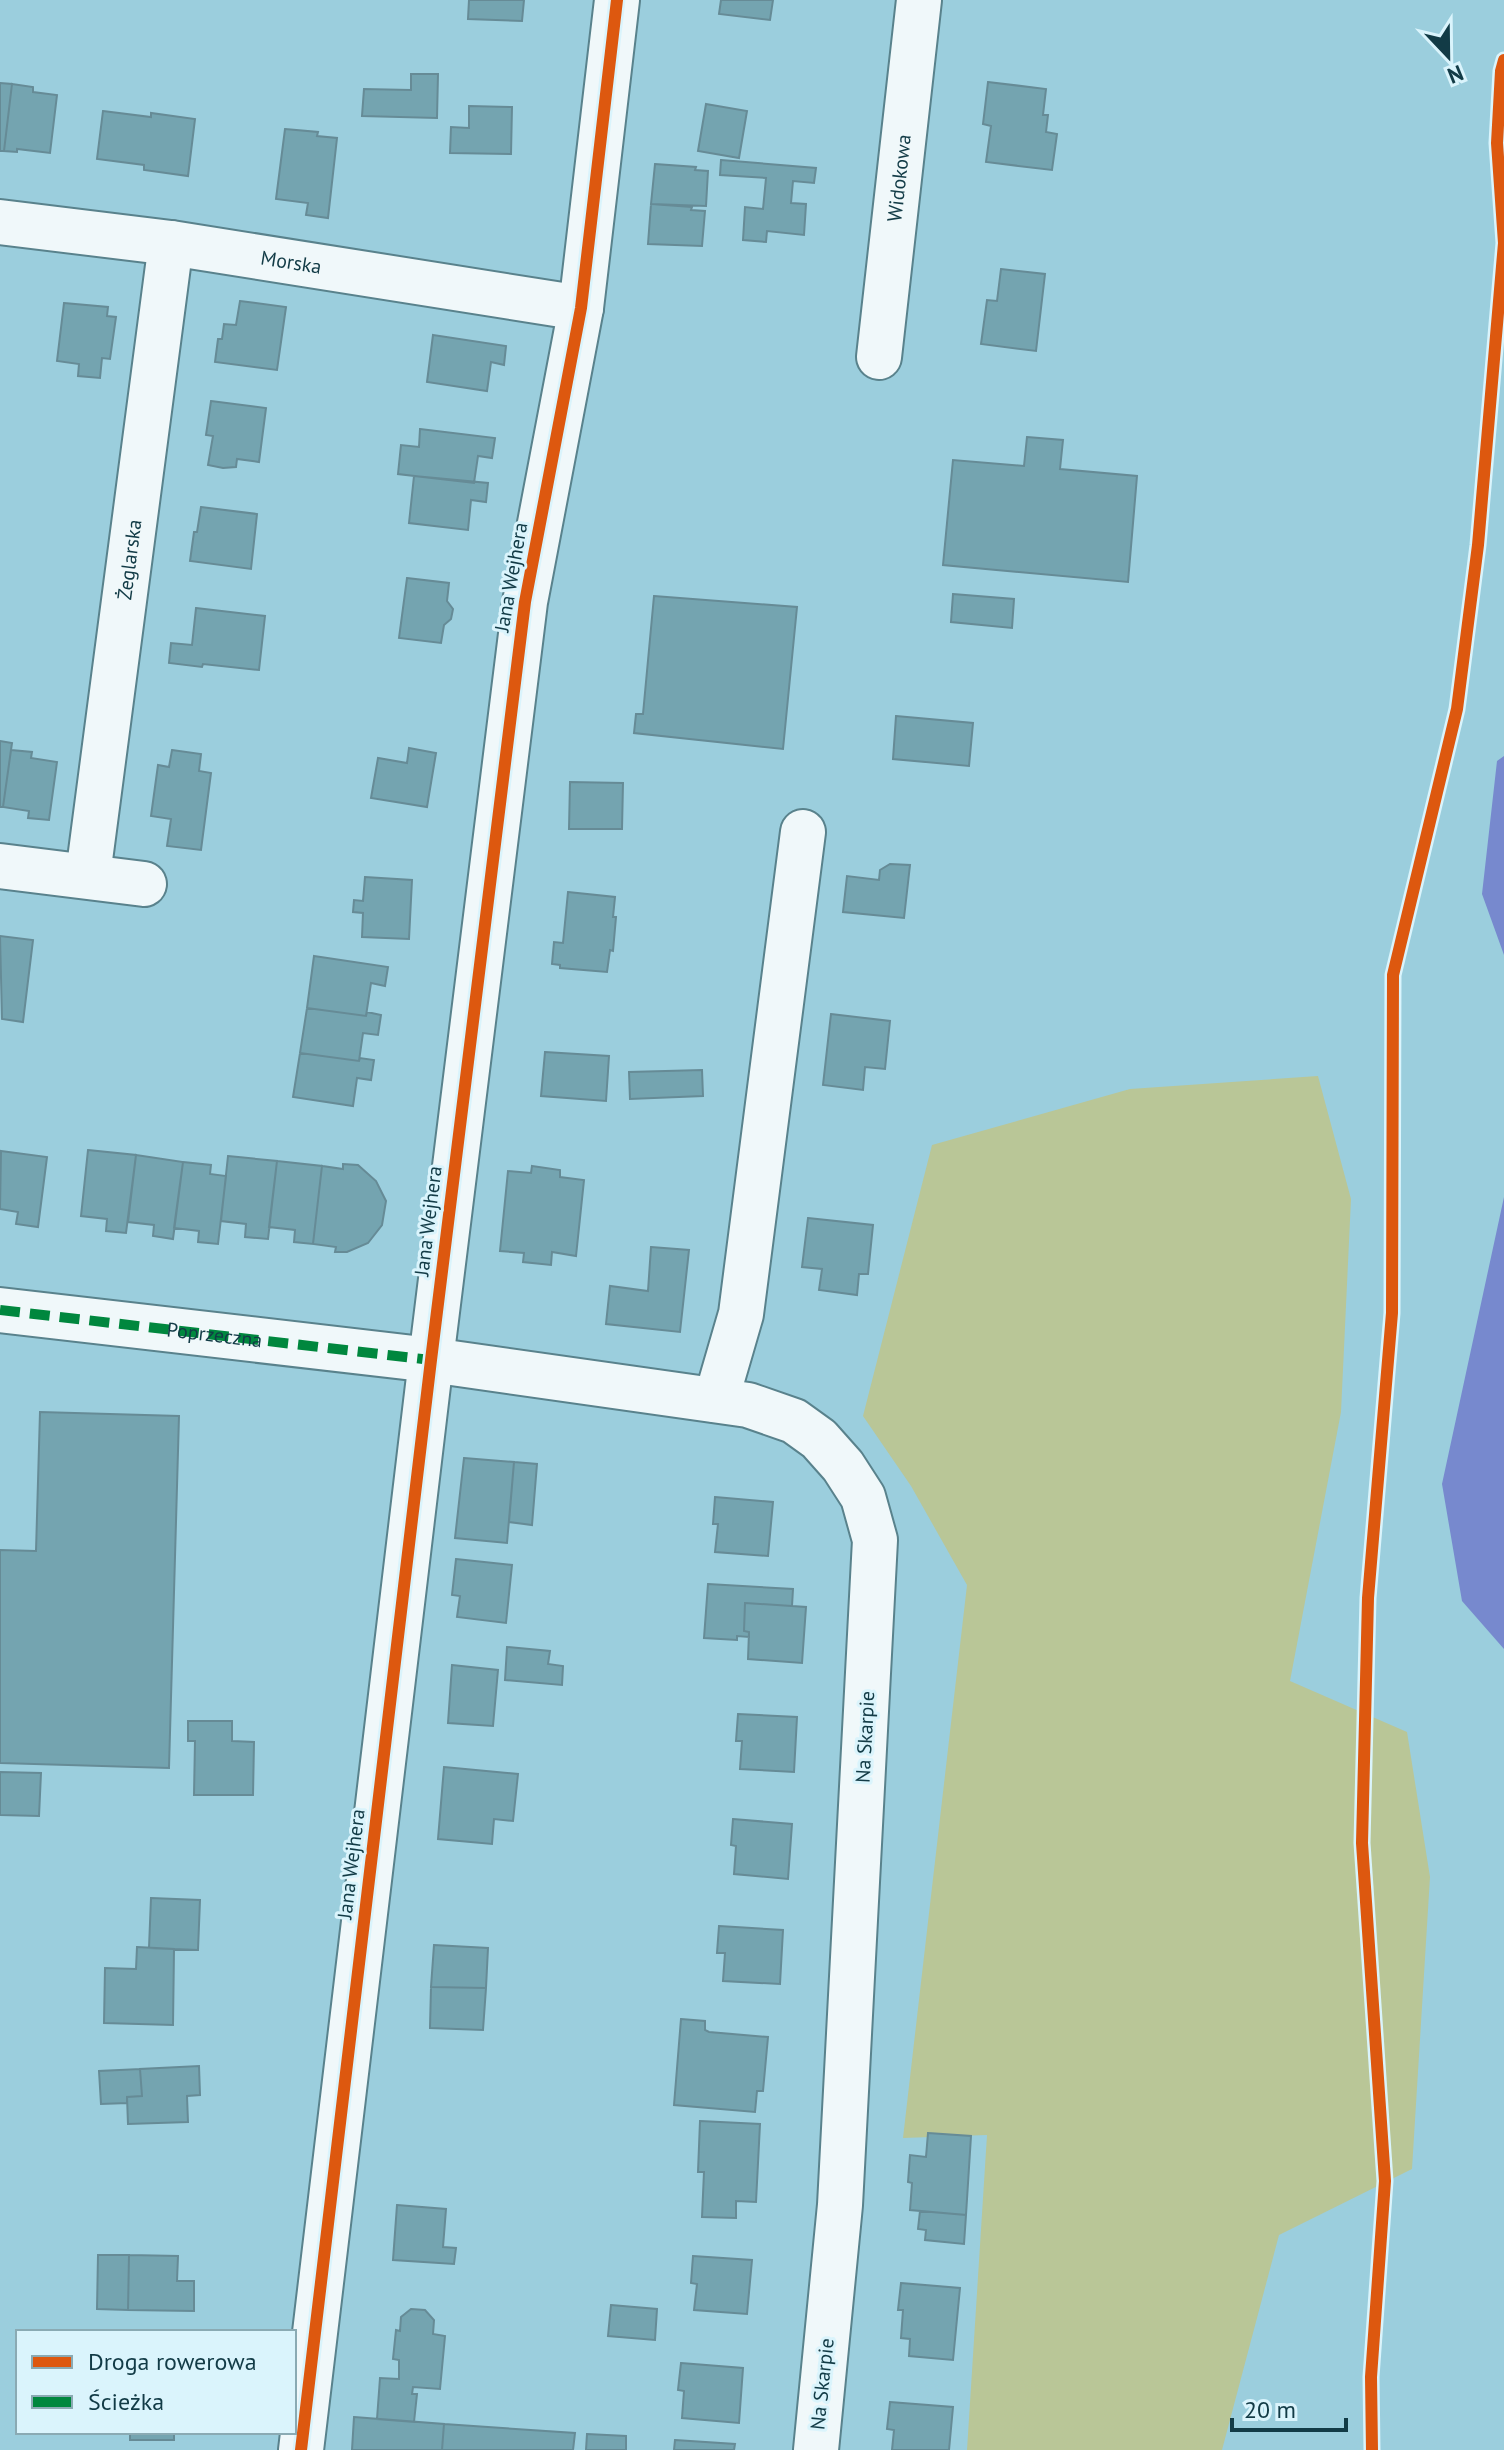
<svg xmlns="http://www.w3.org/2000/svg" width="1504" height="2450" font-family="'PT Sans',sans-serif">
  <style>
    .green { fill: #b9c697 }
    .water { fill: #7789ce }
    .building { fill: #74a4b0; stroke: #668b96; stroke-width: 2 }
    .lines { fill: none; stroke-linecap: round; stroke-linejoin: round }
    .minor-casing { stroke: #59828c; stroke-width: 48 }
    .minor { stroke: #f0f8fa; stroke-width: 44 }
    .quiet { stroke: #00873e; stroke-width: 10; stroke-dasharray: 20 10; stroke-linecap: butt }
    .cycleway-casing { stroke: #daf4fc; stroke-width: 17 }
    .cycleway { stroke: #dd580f; stroke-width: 12 }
    .labels { text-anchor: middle; stroke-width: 6; stroke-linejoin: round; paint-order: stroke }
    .street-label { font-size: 20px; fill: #123b46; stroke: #daf4fc }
  </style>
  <rect width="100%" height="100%" fill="#9bcedd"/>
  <path class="green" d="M1318 1076 1351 1199 1341 1412 1290 1681 1407 1732 1430 1877 1412 2169 1279 2235 1222 2450H967L987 2135 903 2138 967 1585 911 1486 863 1416 932 1145 1130 1089Z"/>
  <path class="water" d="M1504 756V955L1482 894 1497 761Z
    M1504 1197V1649L1462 1601 1442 1484Z"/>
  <path class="building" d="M469 0H524L522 21 468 19Z
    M721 0H773L770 20 719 14Z
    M411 74H438L437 118 362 116 364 89 411 90Z
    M988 82 1046 89 1043 115H1048L1046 132 1057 134 1052 170 986 162 991 126 983 124Z
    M0 83 12 84 4 151H0Z
    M12 84 33 87V92L57 95 50 153 17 149V152L4 151Z
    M706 104 747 111 739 158 698 151Z
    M469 106 512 107 511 154 450 153 451 127 469 128Z
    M103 111 151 117V113L195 119 188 176 144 170V165L97 159Z
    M285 129 318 132 317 136 337 138 328 218 306 215 308 203 276 199Z
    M721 160 816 168 814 183 793 181 791 203 806 204 804 235 767 231 766 242 743 240 745 207 763 209 766 178 720 175Z
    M655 164 696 167 695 170 708 171 706 206 651 204Z
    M651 204 692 207 691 210 705 211 702 246 648 244Z
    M1001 269 1045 274 1036 351 981 344 987 300 997 301Z
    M240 301 286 307 277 370 215 362 218 339H222L224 324 236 325Z
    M64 303 108 307 107 316 116 317 110 359 102 358 100 378 78 376 79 364 57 361Z
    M433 335 506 346 504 365 491 362 487 391 427 382Z
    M211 401 266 408 259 462 237 459 236 467 223 468 208 465 213 436 206 435Z
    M420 429 495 438 492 458 478 456 474 483 398 474 401 445 419 447Z
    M1027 437 1063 440 1060 469 1137 476 1128 582 943 565 953 460 1024 466Z
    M414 476 488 483 486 502 471 500 468 530 409 523Z
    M201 507 257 514 251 569 190 561 194 532H197Z
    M407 578 449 583 447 601 453 609 451 619 444 625 441 643 399 638Z
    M953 594 1014 599 1012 628 951 622Z
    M654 596 797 607 783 749 634 733 636 714H643Z
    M196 608 265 616 259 670 203 664 202 667 169 663 171 643 192 645Z
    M896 716 973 723 969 766 893 759Z
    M0 741 12 743 3 807H0Z
    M409 748 436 753 427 807 371 798 378 758 407 763Z
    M11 750 32 752 31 758 57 762 49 820 28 818 29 811 3 807Z
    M172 750 201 754 199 771 211 773 201 850 167 846 171 819 151 816 158 765 169 767Z
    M570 782 623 783 622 829H569Z
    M890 864 910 865 904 918 843 912 847 876 879 880 880 870Z
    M365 877 412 880 409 939 362 937 363 913 353 912 354 900 363 901Z
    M568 892 615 897 613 917H616L613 951 610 950 607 972 560 968V965L552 964 554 942 563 943Z
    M0 936 33 940 23 1022 2 1019Z
    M314 956 388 967 385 986 371 983 366 1016 307 1008Z
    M307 1008 366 1016 367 1012 381 1015 378 1035 363 1033 359 1061 300 1053Z
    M831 1014 890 1021 885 1069 865 1067 863 1090 823 1085Z
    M545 1052 609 1056 606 1101 541 1096Z
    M300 1053 359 1061 360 1058 374 1060 371 1080 357 1078 353 1106 293 1097Z
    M702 1070 703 1096 630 1099 629 1072Z
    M88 1150 136 1155 126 1233 106 1231 107 1219 81 1216Z
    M1 1151 47 1157 38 1227 16 1224 18 1212 0 1209Z
    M136 1155 183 1162 173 1239 153 1236 154 1225 128 1222Z
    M228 1156 277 1161 268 1239 245 1237 246 1224 221 1221Z
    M277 1161 322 1166 313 1244 294 1242 295 1230 269 1227Z
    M183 1162 211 1165 210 1174 226 1176 218 1244 198 1242 199 1231 174 1228Z
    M343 1164 358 1165 376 1181 386 1201 382 1225 368 1243 347 1252H335L336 1247 313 1244 322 1166 343 1169Z
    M532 1166 560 1170V1177L584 1180 576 1256 552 1252 551 1265 523 1262 524 1253 500 1251 508 1171 531 1173Z
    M808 1218 873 1225 868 1274H859L857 1295 819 1290 822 1269 802 1267Z
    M651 1247 689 1250 680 1332 606 1324 610 1286 648 1291Z
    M40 1412 179 1416 169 1768 0 1763V1550L36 1551Z
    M464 1458 514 1462 507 1543 455 1538Z
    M514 1462 537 1464 532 1525 509 1522Z
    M715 1497 773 1502 768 1556 715 1552 718 1524H713Z
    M456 1559 512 1565 506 1623 457 1617 460 1596 452 1595Z
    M708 1584 793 1589 792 1606 745 1603 744 1631 749 1632V1637L737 1636V1640L704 1638Z
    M745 1603 806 1607 802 1663 748 1659 749 1632 744 1631Z
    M507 1647 550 1651 548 1664 563 1666 562 1685 505 1680Z
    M452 1665 498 1670 493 1726 448 1723Z
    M738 1714 797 1717 794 1772 740 1769 742 1741H736Z
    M188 1721H232V1741L254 1742 253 1795H194L195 1741H188Z
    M444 1767 518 1774 513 1821 494 1819 492 1844 438 1839Z
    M0 1772 41 1773 39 1816 0 1815Z
    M733 1819 792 1824 788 1879 734 1874 736 1846 731 1845Z
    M151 1898 200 1900 198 1950 149 1948Z
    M719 1926 783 1930 780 1984 723 1981 725 1953H717Z
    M434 1945 488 1948 486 1988 431 1987Z
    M137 1947 174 1949 173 2025 104 2023 105 1968 136 1969Z
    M431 1987 486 1988 483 2030 430 2028Z
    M681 2019 705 2021V2030L709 2032 768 2037 763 2091H757L755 2112 674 2105Z
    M199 2066 200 2095 187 2096 188 2122 128 2124 127 2097 142 2096 140 2069Z
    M140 2069 142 2096 127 2097V2103L101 2104 99 2071Z
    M700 2121 760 2124 756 2202 736 2201V2218L702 2217 704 2172H698Z
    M928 2133 971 2136 966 2215 910 2210 912 2183 908 2182 910 2155 926 2157Z
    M397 2205 446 2209 443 2247 456 2248 454 2264 393 2260Z
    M920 2211 966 2215 964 2244 925 2240 926 2230 918 2229Z
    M98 2255H129L128 2310 97 2309Z
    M129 2255 178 2256 177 2281H194V2311L128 2310Z
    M693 2256 752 2260 747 2314 694 2310 697 2284 691 2283Z
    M901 2283 960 2288 953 2360 909 2356 910 2339 901 2338 903 2310H898Z
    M611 2305 657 2309 655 2340 608 2336Z
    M411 2309 425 2310 434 2320 433 2334 445 2336 440 2389 413 2387 412 2394H417L414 2422 377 2419 380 2378 399 2379V2360L393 2359 396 2330 400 2331 401 2317Z
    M681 2363 743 2368 739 2423 682 2418 684 2391 678 2390Z
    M890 2402 953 2407 949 2450H892L894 2430 887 2429Z
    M354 2417 444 2424 442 2450H352Z
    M444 2424 575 2433 573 2450H442Z
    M130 2432H174V2440H130Z
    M587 2434 626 2436V2450H586Z
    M675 2440 735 2444 734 2450H674Z"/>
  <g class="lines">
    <g class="minor-casing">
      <g id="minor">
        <path id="s1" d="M0 222 171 243 581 308"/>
        <path id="s2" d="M879 357 919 0"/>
        <path d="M0 866 144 884"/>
        <path id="s3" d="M88 875 171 243"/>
        <path d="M0 1310 431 1360 748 1405 794 1421 819 1439 843 1466 863 1497 875 1540 840 2205 816 2450"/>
        <path d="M716 1400 741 1314 803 832"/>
        <path d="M301 2450 431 1360 525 602 581 308 617 0"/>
      </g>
    </g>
    <use href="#minor" class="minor"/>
    <path class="quiet" id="s4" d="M0 1310 431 1360"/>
    <g class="cycleway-casing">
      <path id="cycleway" d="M301 2450 431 1360 525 602 581 308 617 0
        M1372 2450 1371 2377 1385 2181 1362 1843 1368 1598 1392 1313 1393 975 1457 709 1478 545 1504 243 1497 143 1501 71 1504 60"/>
    </g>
    <use href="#cycleway" class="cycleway"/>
  </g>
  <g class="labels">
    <g class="street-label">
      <text dy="7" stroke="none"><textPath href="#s2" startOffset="180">Widokowa</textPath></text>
      <text dy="7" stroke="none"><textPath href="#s1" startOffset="294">Morska</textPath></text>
      <text dy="7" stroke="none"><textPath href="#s3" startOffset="318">Żeglarska</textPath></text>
      <text transform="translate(511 577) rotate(-80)" y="7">Jana Wejhera</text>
      <text transform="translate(428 1221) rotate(-83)" y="7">Jana Wejhera</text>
      <text dy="7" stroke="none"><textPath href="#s4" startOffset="216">Poprzeczna</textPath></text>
      <text transform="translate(865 1737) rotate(-87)" y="7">Na Skarpie</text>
      <text transform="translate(351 1864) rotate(-83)" y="7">Jana Wejhera</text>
      <text transform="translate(822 2384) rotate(-84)" y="7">Na Skarpie</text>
    </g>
  </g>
  <rect x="16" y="2330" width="280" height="104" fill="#daf4fc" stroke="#8aaab3" stroke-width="2"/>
  <rect x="32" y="2356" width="40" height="12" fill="#dd580f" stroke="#8aaab3" stroke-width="2"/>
  <text x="88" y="2370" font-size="24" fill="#123b46">Droga rowerowa</text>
  <rect x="32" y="2396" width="40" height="12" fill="#00873e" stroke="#8aaab3" stroke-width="2"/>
  <text x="88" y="2410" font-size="24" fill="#123b46">Ścieżka</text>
  <g transform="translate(1448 56) rotate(158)" stroke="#daf4fc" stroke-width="6" paint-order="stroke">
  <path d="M0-6L14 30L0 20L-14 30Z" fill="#123b46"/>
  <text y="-12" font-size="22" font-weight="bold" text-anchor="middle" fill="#123b46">N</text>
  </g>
  <path d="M1232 2418v12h114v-12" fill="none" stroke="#123b46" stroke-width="4"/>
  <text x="1244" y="2418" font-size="24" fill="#123b46" stroke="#daf4fc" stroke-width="6" paint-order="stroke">20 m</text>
</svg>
